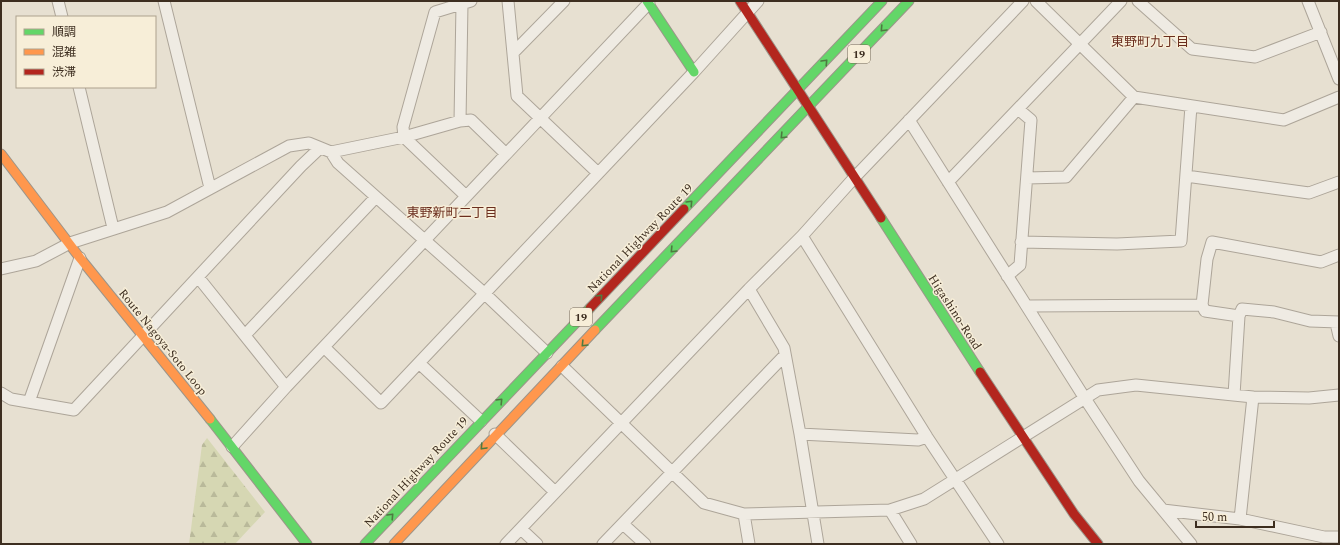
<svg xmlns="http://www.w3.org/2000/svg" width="1340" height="545" font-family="Spectral,'Noto Sans JP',serif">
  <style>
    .forest { fill: url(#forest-firs) }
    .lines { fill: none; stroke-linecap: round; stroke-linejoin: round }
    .street-casing { stroke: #ada599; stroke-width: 13 }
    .fast-casing { stroke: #9c958a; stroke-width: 11 }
    .slow-casing { stroke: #9c958a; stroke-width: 11 }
    .jam-casing { stroke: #9c958a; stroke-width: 11 }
    .street { stroke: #efebe3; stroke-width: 11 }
    .fast { stroke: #63d668; stroke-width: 9 }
    .slow { stroke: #ff974d; stroke-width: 9 }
    .jam { stroke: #b3261e; stroke-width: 9 }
    .oneway { stroke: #4e7a40 }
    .labels { text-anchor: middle; stroke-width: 3; stroke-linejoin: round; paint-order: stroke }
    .shield { fill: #f7eed8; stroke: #756857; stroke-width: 1 }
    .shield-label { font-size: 11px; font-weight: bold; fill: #3d2e20 }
    .street-label { font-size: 12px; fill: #3d2e20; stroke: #f7eed8 }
    .neighbourhood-label { font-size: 13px; fill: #6b2e1e; stroke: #f7eed8 }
  </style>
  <defs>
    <pattern id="forest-firs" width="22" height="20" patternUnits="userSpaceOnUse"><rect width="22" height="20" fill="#d6d7b3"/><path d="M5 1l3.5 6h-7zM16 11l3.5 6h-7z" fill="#b9b99a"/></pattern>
  </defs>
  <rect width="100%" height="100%" fill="#e7e0d1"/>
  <path class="forest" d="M207 438 265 512 235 544H189L202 445Z"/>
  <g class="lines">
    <g class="street-casing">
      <path id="street" d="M58 1 62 17
        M164 1 210 188
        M508 1 517 96 598 173
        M1036 1 1134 97 1284 120 1339 97
        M1138 1 1192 49 1255 57 1321 32
        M1308 1 1339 79
        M462 4 460 121 471 120 506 154
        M513 53 564 1
        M79 87 113 228
        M909 120 1084 397 1139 481 1191 544
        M331 152 338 163 484 293 547 353
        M1186 176 1309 193 1339 182
        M1027 178 1066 177 1134 97
        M948 182 1121 1
        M466 196 404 137 403 127 435 12 471 1
        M802 236 927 437 998 544
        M1021 242 1117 244 1181 241 1191 106
        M1 269 36 261 70 243 167 212 289 146 309 143 331 152 404 137 460 121
        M1007 276 1020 265 1031 120 1018 109
        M198 277 286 387
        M749 289 784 348 800 434 818 544
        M1202 305 1205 311 1239 316
        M1027 306 1202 305 1207 259 1212 242 1321 262 1339 255
        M1336 323 1339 336
        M245 335 376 197
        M324 347 381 403 694 72 758 1
        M419 363 481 421
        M562 366 704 503 744 514 890 510 924 499 1098 390 1136 385 1253 397 1309 398 1339 395
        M1 393 11 399 74 410 301 166 320 148
        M1234 395 1239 316 1242 309 1274 312 1310 321 1339 322
        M29 402 80 258
        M495 434 555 492
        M800 434 918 440 927 437
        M232 447 286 387 649 3
        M890 510 911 544
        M1163 510 1240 519 1324 537H1339
        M744 514 749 544
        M1240 519 1253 397
        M623 524 645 544
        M521 529 537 544
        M506 544 749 289 802 236 854 178 1023 1
        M603 544 785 355"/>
    </g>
    <g class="fast-casing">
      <path id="fast" d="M647 1 694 72
        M684 209 882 1
        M881 218 980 372
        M595 330 909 1
        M210 419 307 544
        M365 544 590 308"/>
    </g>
    <g class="slow-casing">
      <path id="slow" d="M1 154 80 258 210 419
        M394 544 595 330"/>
    </g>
    <g class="jam-casing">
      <path id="jam" d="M740 1 881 218
        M590 308 684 209
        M980 372 1074 514 1098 544"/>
    </g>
    <use href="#street" class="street"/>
    <use href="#fast" class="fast"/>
    <use href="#slow" class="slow"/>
    <use href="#jam" class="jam"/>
  </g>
  <defs><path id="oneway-chevron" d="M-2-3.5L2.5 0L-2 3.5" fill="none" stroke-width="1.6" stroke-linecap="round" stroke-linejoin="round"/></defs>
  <g class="oneway">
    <use href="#oneway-chevron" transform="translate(883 29) rotate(133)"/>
    <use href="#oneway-chevron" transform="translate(825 62) rotate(-47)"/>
    <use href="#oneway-chevron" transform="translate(783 136) rotate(134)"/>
    <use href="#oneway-chevron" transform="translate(690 203) rotate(-46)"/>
    <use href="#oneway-chevron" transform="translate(673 250) rotate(134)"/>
    <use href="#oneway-chevron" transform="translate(600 297) rotate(-46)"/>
    <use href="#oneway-chevron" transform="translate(584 344) rotate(134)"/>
    <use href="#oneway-chevron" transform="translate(500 401) rotate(-46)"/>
    <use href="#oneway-chevron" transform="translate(483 447) rotate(133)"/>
    <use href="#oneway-chevron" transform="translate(391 516) rotate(-47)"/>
  </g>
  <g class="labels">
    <g class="shield">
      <rect x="848" y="45" width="22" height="18" rx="3"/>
      <rect x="570" y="308" width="22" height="18" rx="3"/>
    </g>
    <g class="shield-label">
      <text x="859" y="58">19</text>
      <text x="581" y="321">19</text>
    </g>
    <g class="street-label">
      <text transform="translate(640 238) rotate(-46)" y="4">National Highway Route 19</text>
      <text transform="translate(955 312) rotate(57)" y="4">Higashino-Road</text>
      <text transform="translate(163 342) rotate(51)" y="4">Route Nagoya-Soto Loop</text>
      <text transform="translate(416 472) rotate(-47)" y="4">National Highway Route 19</text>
    </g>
    <g class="neighbourhood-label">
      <text x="1150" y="46">東野町九丁目</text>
      <text x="452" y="217">東野新町二丁目</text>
    </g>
  </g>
  <rect width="1340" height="545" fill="none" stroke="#3d2e20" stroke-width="4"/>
  <rect x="16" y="16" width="140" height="72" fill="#f7eed8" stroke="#ada18e"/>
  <rect x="24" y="29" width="20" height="6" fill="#63d668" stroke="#ada18e"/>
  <text x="52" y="36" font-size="12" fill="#3d2e20">順調</text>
  <rect x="24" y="49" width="20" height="6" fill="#ff974d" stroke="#ada18e"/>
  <text x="52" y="56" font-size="12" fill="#3d2e20">混雑</text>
  <rect x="24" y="69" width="20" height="6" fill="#b3261e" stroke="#ada18e"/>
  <text x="52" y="76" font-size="12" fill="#3d2e20">渋滞</text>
  <path d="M1196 521v6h78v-6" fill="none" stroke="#3d2e20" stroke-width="2"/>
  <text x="1202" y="521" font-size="12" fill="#3d2e20" stroke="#f7eed8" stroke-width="3" paint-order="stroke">50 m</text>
</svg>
